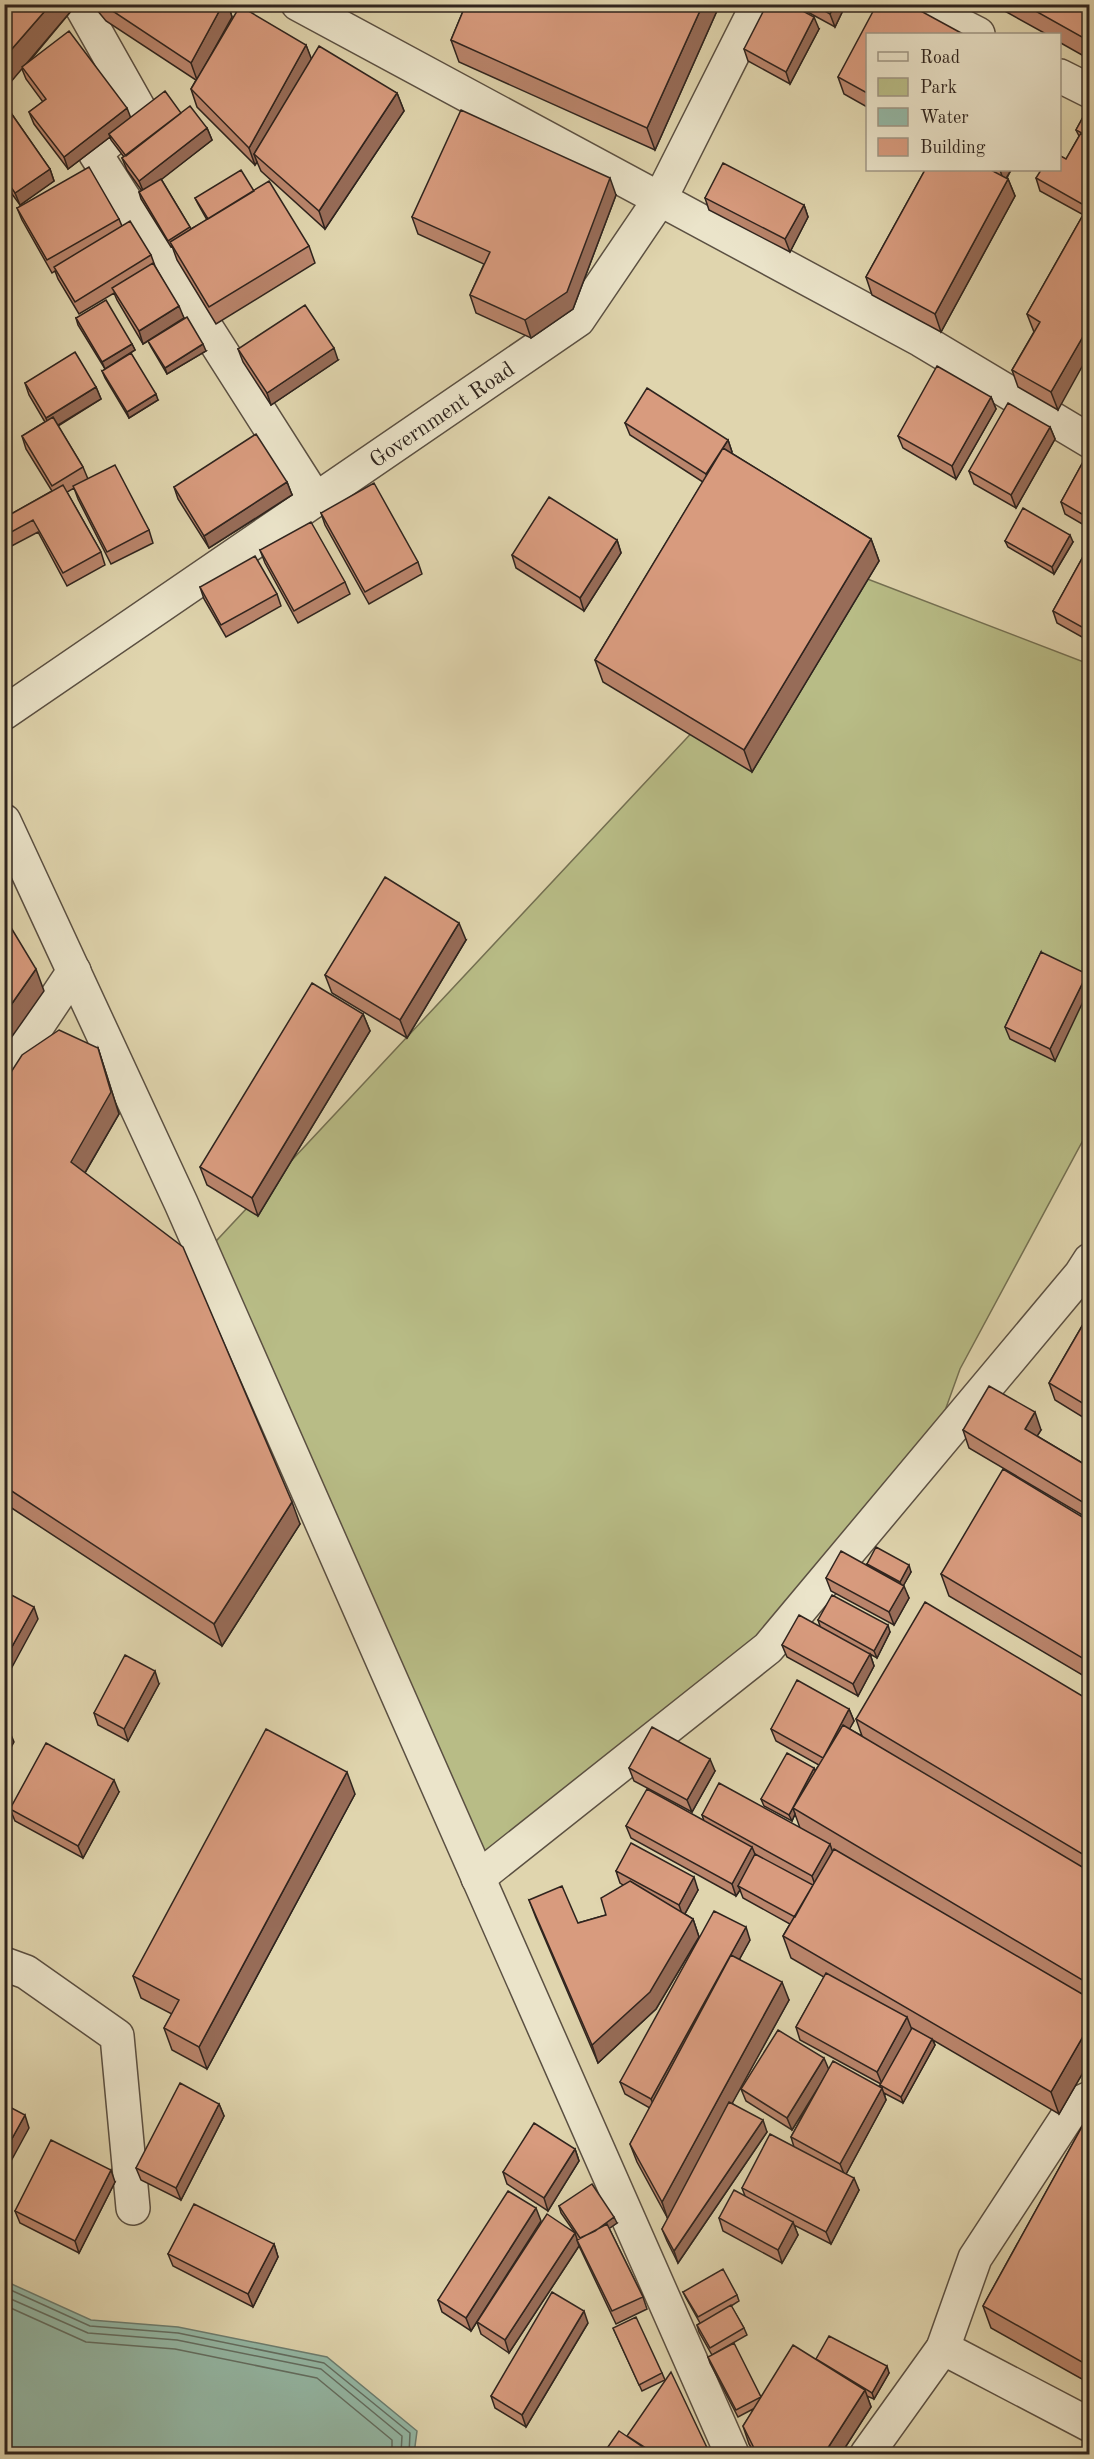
<svg xmlns="http://www.w3.org/2000/svg" width="1094" height="2459" font-family="'Old Standard TT',serif">
  <style>
    .green { fill: #b8bc86; stroke: #747052; stroke-width: 1.5 }
    .water { fill: #94b9a7; stroke: #6c7d70; stroke-width: 1.5 }
    .lines { fill: none; stroke-linecap: round; stroke-linejoin: round }
    .shore { stroke: #626e62; stroke-width: 1.5 }
    .minor-casing { stroke: #5b5042; stroke-width: 36 }
    .minor { stroke: #ebe4ca; stroke-width: 33 }
    .wall { fill: #ba856c; stroke: #2f241e; stroke-width: 1.5 }
    .shaded-wall { fill: #976c58; stroke: #2f241e; stroke-width: 1.5 }
    .building { fill: #d89b7e; stroke: #2f241e; stroke-width: 1.5 }
    .labels { text-anchor: middle; stroke-width: 4.5; stroke-linejoin: round; paint-order: stroke }
    .street-label { font-size: 22px; fill: #2f241e; stroke: #ebe4ca }
  </style>
  <rect width="100%" height="100%" fill="#e0d5ae"/>
  <filter id="stains"><feTurbulence type="fractalNoise" baseFrequency=".00333" numOctaves="4"/><feColorMatrix values="0 0 0 0 .2 0 0 0 0 .09 0 0 0 0 .02 0 0 0 .5 -.17"/></filter>
  <radialGradient id="worn" r=".72"><stop offset=".6" stop-color="#630" stop-opacity="0"/><stop offset="1" stop-color="#630" stop-opacity=".3"/></radialGradient>
  <path class="green" d="M844 570 1089 664V1129L960 1369 929 1455 768 1648 478 1878 204 1254Z"/>
  <path class="water" d="M5 2281 91 2320 178 2327 327 2357 417 2431 414 2454H5Z"/>
  <g class="lines">
    <path class="shore" d="M4 2287 90 2326 178 2333 324 2363 410 2433 409 2454
      M4 2296 88 2333 177 2340 321 2369 402 2436 401 2454
      M4 2305 86 2342 175 2349 317 2378 392 2440V2454"/>
    <g class="minor-casing">
      <g id="minor">
        <path d="M80 4 142 114 95 153 316 500"/>
        <path d="M298 4 921 340 1090 441"/>
        <path d="M919 4 978 34"/>
        <path d="M1060 76 1090 91"/>
        <path id="s1" d="M4 713 578 320 660 199 758 4"/>
        <path d="M4 821 181 1203 732 2454"/>
        <path d="M4 1076 74 971"/>
        <path d="M478 1878 768 1648 1081 1274 1090 1260"/>
        <path d="M4 1964 26 1972 117 2036 133 2208"/>
        <path d="M943 2348 1090 2425"/>
        <path d="M867 2454 943 2348 975 2258 1075 2105 1090 2098"/>
      </g>
    </g>
    <use href="#minor" class="minor"/>
  </g>
  <path class="wall" d="M4 4H77L28 63 130 117 181 113 207 128 212 140 161 179 191 229 207 220 198 204 195 198 254 191 309 246 315 263 216 324 177 260 172 246 171 247 141 199 139 192 142 191 127 170 122 158 124 157 111 140 110 137 68 169 34 124 29 112 43 102 26 79 22 69Z
    M92 4H228L232 17 213 51 306 45 311 59 397 93 404 111 325 229 261 171 257 162 255 165 197 107 191 89 196 80 106 21Z
    M466 4H720L655 150 459 62 451 40Z
    M793 4H846L835 27Z
    M992 4H1089V59L1059 42V34H1046Z
    M819 29 790 84 748 61 744 49Z
    M867 34V107L844 94 838 77Z
    M4 103 50 169 54 181 20 205 4 183Z
    M1089 106V218L1040 191 1036 178 1066 159 1079 136 1076 130Z
    M925 170H1011L1007 178 1008 179 1015 196 941 332 872 295 866 277Z
    M616 195 573 309 531 338 476 313 470 295 484 264 418 234 412 217Z
    M705 198 804 205 808 217 790 252 709 210Z
    M17 208 119 219 122 226 151 255 155 266 184 318 143 344 117 300 114 293 79 314 58 279 55 271 52 273 22 220Z
    M1083 215 1058 410 1018 387 1012 370 1034 332 1027 314Z
    M76 318 132 344 135 350 105 369 78 325Z
    M148 341 206 351 167 374 151 347Z
    M238 349 338 360 271 405 243 362Z
    M102 371 158 400 129 418 105 378Z
    M25 383 96 387 101 399 58 426 83 467 88 479 149 530 153 543 111 564 78 499 74 488 67 492 101 552 105 565 67 586 38 532 4 550V518L52 491 26 449 22 436 45 422 29 395Z
    M991 397 996 409 956 479 903 448 898 436Z
    M625 423 728 440 732 452 731 453 871 539 879 561 752 772 603 682 595 660 703 482 630 435Z
    M1050 427 1055 439 1016 508 974 484 969 471Z
    M1089 451V528L1065 514 1061 502Z
    M287 482 292 495 209 548 178 499 174 487Z
    M321 513 418 562 422 574 369 604 325 525Z
    M617 540 621 553 584 611 516 568 512 555Z
    M1005 541 1073 542 1054 574 1008 547Z
    M1089 546V641L1057 623 1053 611Z
    M260 550 345 582 350 594 298 623 265 563Z
    M200 587 277 594 281 606 226 637 204 599Z
    M466 940 407 1038 332 993 325 975Z
    M1041 952 1055 1061 1010 1039 1005 1027Z
    M363 1014 370 1031 258 1216 207 1185 200 1167Z
    M98 1048 119 1114 85 1173 300 1524 222 1646 4 1503V1083Z
    M1089 1314V1421L1055 1400 1049 1383Z
    M963 1430H1041L1037 1436 1089 1467V1519L969 1448Z
    M1089 1521V1679L949 1596 941 1574Z
    M867 1564 911 1572 903 1586 909 1598 894 1625 831 1591 826 1578 868 1566Z
    M818 1620 890 1632 877 1658 870 1654 874 1666 858 1696 787 1657 782 1645 820 1626Z
    M159 1684 128 1741 98 1725 94 1713Z
    M1089 1700V2062L1059 2114 933 2040 935 2045 903 2103 884 2093 886 2100 846 2174 859 2190 831 2244 794 2225 798 2235 782 2263 723 2231 719 2218 745 2196 742 2188 794 2147 791 2137 814 2094 792 2130 746 2101 741 2089 828 2069 880 2087V2085L881 2084 800 2040 796 2027 824 1977 791 1958 783 1936 790 1924 743 1898 740 1890 736 1896 631 1838 626 1826 704 1821 702 1815 800 1828 795 1814 792 1821 764 1806 761 1799 814 1768 815 1771 819 1765 776 1741 771 1729 849 1709 854 1721 849 1729 862 1736 856 1719Z
    M629 1768 715 1771 692 1812 634 1781Z
    M119 1792 83 1858 15 1821 10 1809Z
    M355 1794 207 2069 172 2050 164 2028 172 2014 141 1998 133 1976Z
    M616 1871 698 1890 685 1914 693 1919 699 1937 656 2009 598 2063 536 1918 529 1900 578 1923 606 1915 623 1885 620 1883Z
    M750 1940 739 1960 789 2000 732 2103 767 2132 678 2263 667 2241 662 2229 668 2219 637 2162 630 2144 650 2108 625 2094 620 2082Z
    M219 2104 224 2116 181 2200 141 2180 136 2168Z
    M1089 2114V2383L991 2328 983 2306Z
    M575 2149 579 2161 548 2211 507 2184 503 2172Z
    M115 2182 79 2253 20 2223 15 2211Z
    M559 2206 617 2223 609 2228 643 2297 647 2309 616 2324 579 2246 509 2353 481 2334 477 2322 575 2233 561 2213Z
    M541 2221 471 2331 442 2312 438 2300Z
    M274 2244 278 2257 253 2307 173 2266 168 2254Z
    M683 2292 737 2295 739 2301 731 2306 744 2328 747 2335 712 2355 699 2332 697 2325 700 2323 686 2298Z
    M588 2323 526 2427 495 2408 491 2396Z
    M613 2328 662 2373 665 2380 642 2391Z
    M708 2357 761 2397 816 2359 889 2373 874 2399 867 2396 871 2407 841 2454H755L749 2444 743 2426 755 2408 738 2417 710 2363Z"/>
  <path class="shaded-wall" d="M51 4H77L4 90V58Z
    M223 4H228L232 17 197 80 191 63Z
    M703 4H720L655 150 647 128Z
    M835 4H846L835 27 830 14Z
    M814 17 819 29 790 84 786 72Z
    M306 45 313 63 254 154 257 162 255 165 249 148Z
    M397 93 404 111 325 229 319 211Z
    M127 108 132 121 109 134 110 137 68 169 64 157Z
    M207 128 212 140 144 193 139 181Z
    M50 169 54 181 20 205 15 193Z
    M1000 170H1011L1004 182Z
    M610 178 616 195 573 309 531 338 525 320Z
    M1008 179 1015 196 941 332 935 314Z
    M804 205 808 217 790 252 785 239Z
    M179 306 184 318 143 344 139 331Z
    M1089 326V354L1058 410 1051 392Z
    M132 344 135 350 105 369 102 362Z
    M203 344 206 351 167 374 165 368Z
    M334 348 338 360 271 405 267 393Z
    M96 387 101 399 50 430 46 418Z
    M156 394 158 400 129 418 127 412Z
    M991 397 996 409 956 479 952 466Z
    M1050 427 1055 439 1016 508 1011 495Z
    M728 440 732 452 711 486 706 474Z
    M287 482 292 495 209 548 204 536Z
    M1089 513V524L1087 517Z
    M1070 535 1073 542 1054 574 1052 567Z
    M871 539 879 561 752 772 744 750Z
    M617 540 621 553 584 611 580 598Z
    M459 923 466 940 407 1038 400 1020Z
    M36 969 44 991 4 1048V1015Z
    M1087 974 1089 982V989L1055 1061 1050 1049Z
    M363 1014 370 1031 258 1216 252 1198Z
    M98 1048 119 1114 79 1183 71 1162Z
    M1035 1412 1041 1430 1031 1446 1025 1429Z
    M292 1502 300 1524 222 1646 214 1624Z
    M909 1565 911 1572 902 1588 900 1582Z
    M904 1586 909 1598 894 1625 889 1612Z
    M34 1607 38 1619 4 1682V1661Z
    M888 1625 890 1632 877 1658 874 1651Z
    M870 1654 874 1666 858 1696 853 1684Z
    M155 1671 159 1684 128 1741 124 1729Z
    M849 1709 854 1721 827 1770 823 1758Z
    M9 1730 14 1742 4 1760V1739Z
    M710 1759 715 1771 692 1812 687 1800Z
    M814 1768 817 1775 793 1808 795 1814 792 1821 789 1815Z
    M347 1772 355 1794 207 2069 199 2047Z
    M114 1780 119 1792 83 1858 78 1846Z
    M830 1844 834 1856 816 1888 812 1876Z
    M752 1847 757 1859 738 1886 740 1890 736 1896 732 1884Z
    M694 1877 698 1890 683 1917 679 1905Z
    M693 1919 699 1937 656 2009 598 2063 592 2045Z
    M746 1927 750 1940 656 2111 651 2099Z
    M782 1982 789 2000 668 2220 662 2202Z
    M907 2017 912 2030 882 2084 877 2072Z
    M1089 2026V2062L1059 2114 1051 2092Z
    M932 2039 935 2045 903 2103 901 2097Z
    M824 2058 829 2070 792 2130 787 2118Z
    M882 2088 886 2100 845 2176 840 2164Z
    M219 2104 224 2116 181 2200 176 2188Z
    M25 2115 29 2128 4 2174V2153Z
    M763 2120 767 2132 678 2263 674 2251Z
    M575 2149 579 2161 548 2211 544 2198Z
    M111 2170 115 2182 79 2253 75 2241Z
    M854 2178 859 2190 831 2244 826 2232Z
    M536 2208 541 2221 471 2331 466 2318Z
    M614 2217 617 2223 584 2246 581 2240Z
    M793 2222 798 2235 782 2263 778 2250Z
    M575 2233 579 2245 577 2240 579 2246 509 2353 505 2340Z
    M274 2244 278 2257 253 2307 248 2294Z
    M584 2311 588 2323 526 2427 522 2415Z
    M887 2366 889 2373 874 2399 872 2393Z
    M865 2390 871 2407 841 2454H824Z"/>
  <path class="building" d="M4 4H51L4 58Z
    M102 4H223L191 63Z
    M466 4H703L647 128 451 40Z
    M767 4H790L814 17 786 72 744 49Z
    M812 4H835L830 14Z
    M877 4H908L963 34H867V93L838 77Z
    M1023 4H1089V41Z
    M240 6 306 45 249 148 191 89Z
    M69 31 127 108 64 157 29 112 46 99 22 67Z
    M319 46 397 93 319 211 254 154Z
    M165 91 181 113 126 156 109 134Z
    M4 103 50 169 15 193 4 177Z
    M190 106 207 128 139 181 122 158Z
    M1089 106V137L1076 130Z
    M461 110 610 178 567 292 525 320 470 295 490 252 412 217Z
    M1081 133 1089 138V208L1036 178 1041 170H1059V155L1066 159Z
    M723 163 804 205 785 239 705 198Z
    M89 167 119 219 47 260 17 208Z
    M241 170 254 191 208 219 195 198Z
    M925 170H991L1008 179 935 314 866 277Z
    M161 179 190 227 168 241 139 192Z
    M269 181 309 246 209 307 170 242Z
    M1083 215 1089 218V326L1051 392 1012 370 1040 322 1027 314Z
    M130 221 151 255 75 302 54 267Z
    M153 263 179 306 139 331 112 288Z
    M106 300 132 344 102 362 76 318Z
    M305 305 334 348 267 393 238 349Z
    M187 317 203 344 165 368 148 341Z
    M75 352 96 387 46 418 25 383Z
    M131 353 156 394 127 412 102 371Z
    M937 366 991 397 952 466 898 436Z
    M647 388 728 440 706 474 625 423Z
    M1008 403 1050 427 1011 495 969 471Z
    M53 417 83 467 52 486 22 436Z
    M256 434 287 482 204 536 174 487Z
    M723 448 871 539 744 750 595 660Z
    M1089 451V513L1087 517 1061 502Z
    M115 465 149 530 107 552 73 486Z
    M374 483 418 562 365 592 321 513Z
    M63 485 101 552 63 573 33 520 4 536V518Z
    M549 497 617 540 580 598 512 555Z
    M1023 508 1070 535 1052 567 1005 541Z
    M311 522 345 582 294 611 260 550Z
    M1089 546V631L1053 611Z
    M255 556 277 594 221 625 200 587Z
    M385 877 459 923 400 1020 325 975Z
    M4 916 36 969 4 1015Z
    M1041 952 1087 974 1050 1049 1005 1027Z
    M312 983 363 1014 252 1198 200 1167Z
    M59 1030 98 1048 111 1092 71 1162 183 1247 292 1502 214 1624 4 1486V1083L22 1055Z
    M1089 1314V1407L1049 1383Z
    M989 1386 1035 1412 1025 1429 1089 1467V1506L963 1430Z
    M1003 1469 1089 1521V1662L941 1574Z
    M876 1547 909 1565 900 1582 867 1564Z
    M841 1551 904 1586 889 1612 826 1578Z
    M4 1591 34 1607 4 1661Z
    M832 1595 888 1625 874 1651 818 1620Z
    M925 1602 1089 1700V1858L856 1719Z
    M799 1615 870 1654 853 1684 782 1645Z
    M125 1655 155 1671 124 1729 94 1713Z
    M797 1680 849 1709 823 1758 771 1729Z
    M843 1725 1089 1871V1984L793 1808Z
    M4 1727 9 1730 4 1739Z
    M652 1727 710 1759 687 1800 629 1768Z
    M266 1729 347 1772 199 2047 164 2028 179 2000 133 1976Z
    M46 1743 114 1780 78 1846 10 1809Z
    M787 1753 814 1768 789 1815 761 1799Z
    M719 1783 830 1844 812 1876 702 1815Z
    M647 1789 752 1847 732 1884 626 1826Z
    M631 1843 694 1877 679 1905 616 1871Z
    M834 1849 1089 1998V2026L1051 2092 783 1936Z
    M755 1854 813 1885 795 1917 738 1886Z
    M630 1881 693 1919 650 1992 592 2045 529 1900 562 1886 578 1923 606 1915 601 1898Z
    M714 1911 746 1927 651 2099 620 2082Z
    M731 1955 782 1982 662 2202 630 2144Z
    M826 1973 907 2017 877 2072 796 2027Z
    M912 2028 932 2039 901 2097 880 2085Z
    M778 2030 824 2058 787 2118 741 2089Z
    M833 2061 882 2088 840 2164 791 2137Z
    M180 2083 219 2104 176 2188 136 2168Z
    M729 2102 763 2120 674 2251 662 2229Z
    M4 2104 25 2115 4 2153Z
    M1089 2114V2366L983 2306Z
    M534 2123 575 2149 544 2198 503 2172Z
    M770 2134 854 2178 826 2232 742 2188Z
    M51 2140 111 2170 75 2241 15 2211Z
    M592 2184 614 2217 595 2231 580 2238 559 2206Z
    M734 2190 793 2222 778 2250 719 2218Z
    M508 2191 536 2208 466 2318 438 2300Z
    M194 2204 274 2244 248 2294 168 2254Z
    M547 2214 575 2233 505 2340 477 2322Z
    M607 2224 643 2297 612 2311 577 2240Z
    M723 2269 737 2295 698 2317 683 2292Z
    M552 2292 584 2311 522 2415 491 2396Z
    M731 2305 744 2328 710 2348 697 2325Z
    M636 2317 662 2373 639 2385 613 2328Z
    M829 2336 887 2366 872 2393 816 2359Z
    M734 2343 761 2397 736 2410 708 2357Z
    M793 2345 865 2390 824 2454H757L743 2426Z
    M671 2372 710 2454H655L627 2436Z
    M619 2431 653 2454H603Z"/>
  <g class="labels">
    <g class="street-label">
      <text dy="8" stroke="none"><textPath href="#s1" startOffset="530">Government Road</textPath></text>
    </g>
  </g>
  <rect width="1094" height="2459" fill="none" stroke="#e0d5ae" stroke-width="24"/>
  <rect x="6" y="6" width="1082" height="2447" fill="none" stroke="#2f241e" stroke-width="3"/>
  <rect x="12" y="12" width="1070" height="2435" fill="none" stroke="#2f241e" stroke-width="1.5"/>
  <rect x="866" y="33" width="195" height="138" fill="#ebe4ca" stroke="#a09785" stroke-width="1.5"/>
  <rect x="878" y="52" width="30" height="9" fill="#ebe4ca" stroke="#a09785" stroke-width="1.5"/>
  <text x="920" y="63" font-size="18" fill="#2f241e">Road</text>
  <rect x="878" y="78" width="30" height="18" fill="#b8bc86" stroke="#a09785" stroke-width="1.5"/>
  <text x="920" y="93" font-size="18" fill="#2f241e">Park</text>
  <rect x="878" y="108" width="30" height="18" fill="#94b9a7" stroke="#a09785" stroke-width="1.5"/>
  <text x="920" y="123" font-size="18" fill="#2f241e">Water</text>
  <rect x="878" y="138" width="30" height="18" fill="#d89b7e" stroke="#a09785" stroke-width="1.5"/>
  <text x="920" y="153" font-size="18" fill="#2f241e">Building</text>
  <rect width="100%" height="100%" filter="url(#stains)"/>
  <rect width="100%" height="100%" fill="url(#worn)"/>
</svg>
